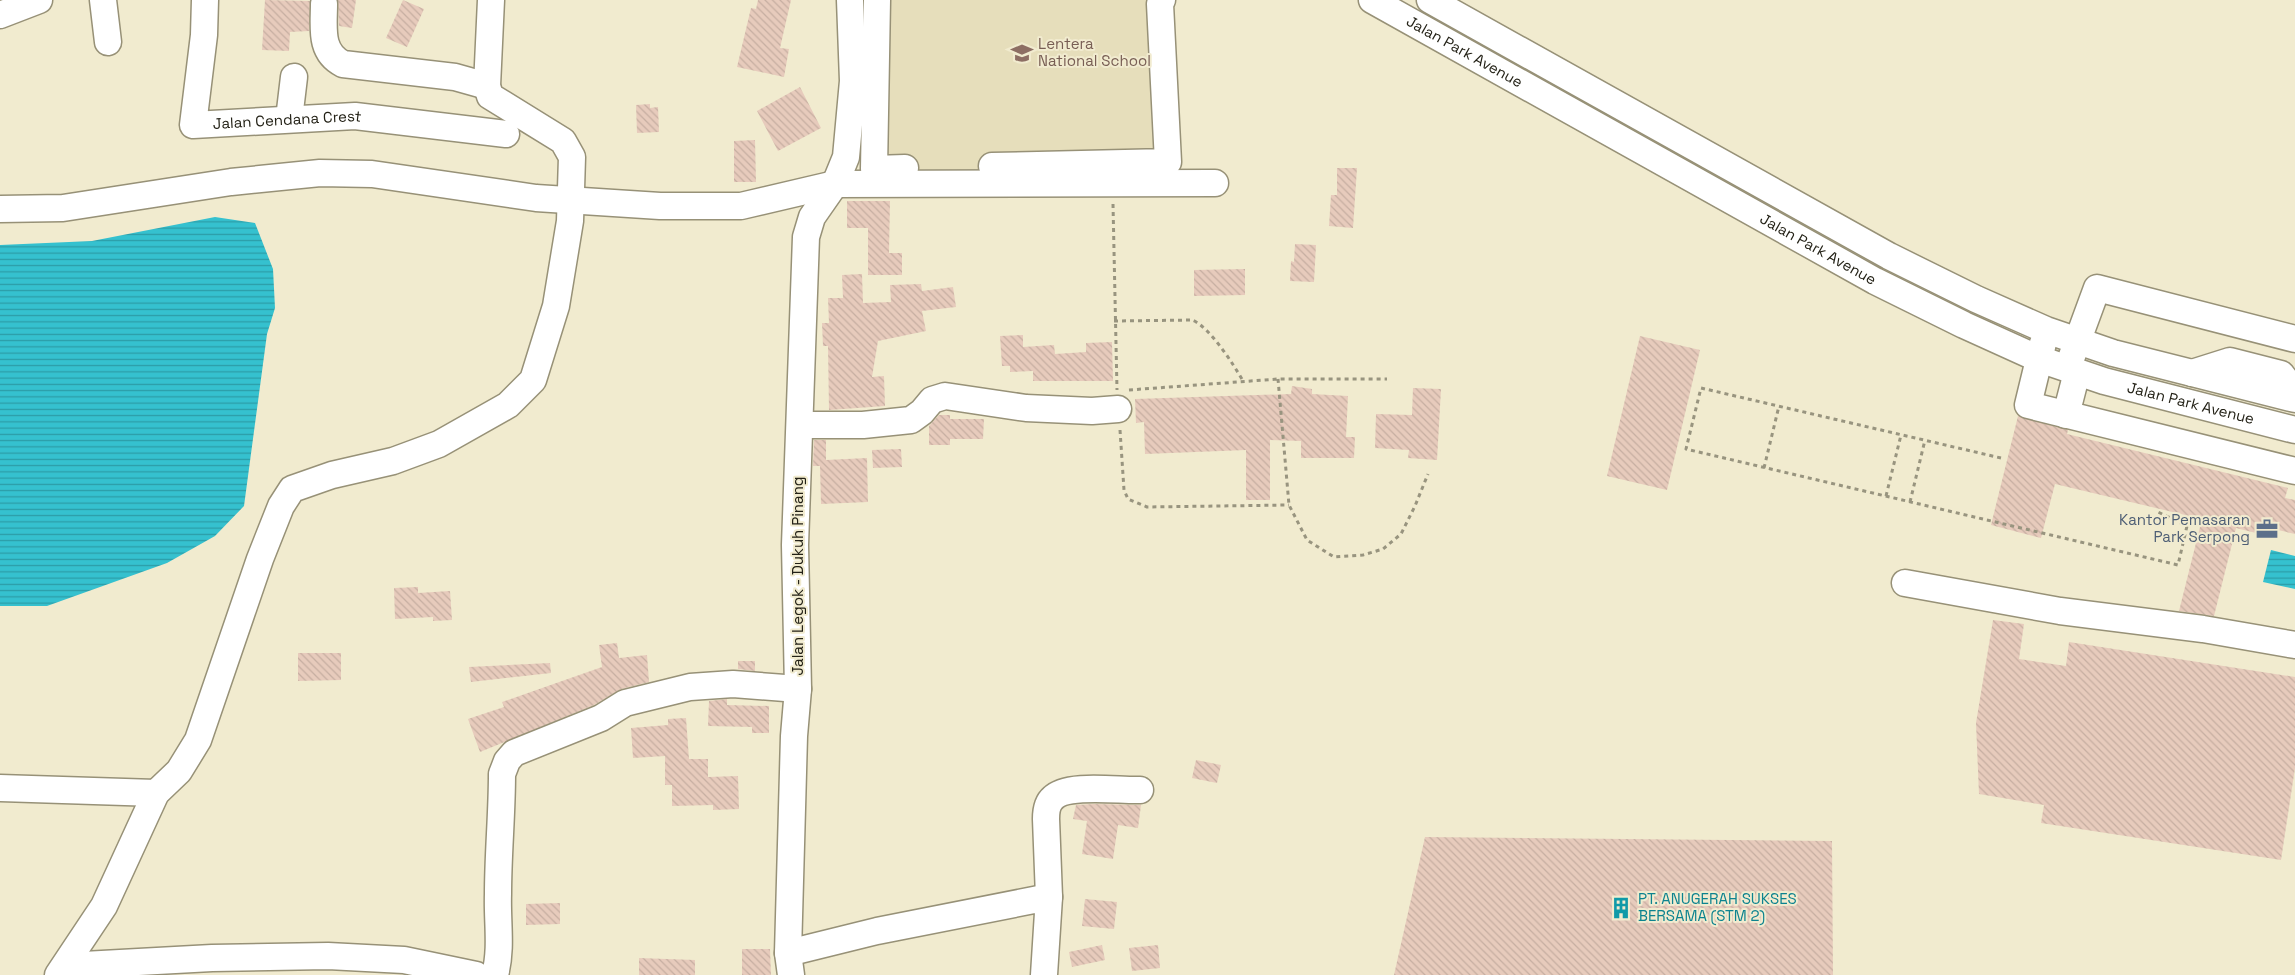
<svg xmlns="http://www.w3.org/2000/svg" width="2295" height="975" font-family="'Space Grotesk',sans-serif">
  <style>
    .built { fill: #e6debb }
    .water { fill: url(#water-rules) }
    .building { fill: url(#building-back-hatch) }
    .lines { fill: none; stroke-linecap: round; stroke-linejoin: round }
    .minor-casing { stroke: #979177; stroke-width: 29 }
    .path { stroke: #98947f; stroke-width: 3; stroke-dasharray: 4 4; stroke-linecap: butt }
    .minor { stroke: #fff; stroke-width: 26 }
    .labels { text-anchor: middle; stroke-width: 4; stroke-linejoin: round; paint-order: stroke }
    .education-label { font-size: 15px; fill: #785e54; stroke: #f1ebcf; text-anchor: start }
    .street-label { font-size: 15px; fill: #232116; stroke: #f1ebcf }
    .service-label { font-size: 15px; fill: #4e5e75; stroke: #f1ebcf; text-anchor: end }
    .culture-label { font-size: 15px; fill: #0d838f; stroke: #f1ebcf; text-anchor: start }
  </style>
  <defs>
    <pattern id="water-rules" width="6" height="5" patternUnits="userSpaceOnUse" patternTransform="scale(1.25)"><rect width="6" height="5" fill="#35c1cf"/><path d="M0 2.5h6" fill="none" stroke="#2c9ca7"/></pattern>
    <pattern id="building-back-hatch" width="6" height="6" patternUnits="userSpaceOnUse" patternTransform="scale(1.25)"><rect width="6" height="6" fill="#e7cbbc"/><path d="M-1 5l2 2M0 0l6 6M5-1l2 2" fill="none" stroke="#c6aea1"/></pattern>
  </defs>
  <rect width="100%" height="100%" fill="#f1ebcf"/>
  <path class="built" d="M871 0H1174L1170 8 1178 171 860 180 872 97Z"/>
  <path class="water" d="M215 217 255 223 273 269 275 308 267 334 244 506 215 536 167 563 47 606H0V245L92 241Z
    M2271 550 2295 556V589L2263 582Z"/>
  <path class="building" d="M265 0 310 1 309 31 290 32 289 51 262 50Z
    M338 0H356L352 28 339 26Z
    M403 0 424 9 407 47 386 38Z
    M758 0H791L780 48 789 49 784 77 737 67 751 8 756 9Z
    M800 87 821 128 778 151 757 111Z
    M650 104V108L658 107 659 132 637 133 636 105Z
    M755 140 756 182H734V141Z
    M1337 168H1357L1353 228 1329 226 1331 195H1337Z
    M847 201H890L889 253H902V275H868V228H847Z
    M1295 244 1316 245 1314 282 1290 281 1291 261 1294 262Z
    M1245 269V295L1194 296V270Z
    M862 274 863 303 891 302 890 285 921 284 922 291 953 287 956 307 922 311 926 331 878 341 872 377 884 376 885 406 829 410 828 346H823L822 323H829L828 298H843L842 275Z
    M1023 335V347L1054 345 1055 354 1086 352V343L1112 342 1113 381H1033V371L1010 372V366H1002L1000 336Z
    M1640 336 1700 350 1667 490 1607 476Z
    M1292 386 1312 389V394L1348 396 1346 437H1355L1354 458H1301V441L1270 440V500H1246V450L1145 454 1144 422 1136 423 1135 399 1291 394Z
    M1413 388 1441 389 1437 460 1408 458 1409 450 1375 448 1376 414 1412 415Z
    M939 415H950V419H984L983 439H950V445H929V426Z
    M2018 416 2068 430 2067 434 2288 488 2285 498 2295 500V534L2278 530 2276 538 2236 528 2214 616 2179 611 2202 519 2055 484 2041 538 1991 525Z
    M814 440H826V460L867 458 868 502 821 504 820 466H813Z
    M901 449 902 467 873 468 872 450Z
    M418 587V593L450 591 452 620 433 621V617L395 619 394 588Z
    M1993 620 2024 624 2019 659 2066 666 2069 642 2295 677V768L2281 860 2041 823 2044 805 1979 794 1976 723Z
    M617 643 619 658 647 655 649 682 621 689 594 705 480 752 468 719 504 707 502 702 602 667 599 645Z
    M298 653H341V680L298 681Z
    M738 661H755V671L738 669Z
    M550 663 551 673 471 682 469 667Z
    M727 699V705L769 706V733H752V727L708 726 709 701Z
    M686 718 689 759H708V777L738 776 739 809 713 810V805L672 806V785H665V756L633 758 631 728 668 725V719Z
    M1196 760 1221 765 1217 783 1192 778Z
    M1094 804 1141 805 1138 828 1118 825 1113 859 1082 854 1087 821 1073 819 1076 805Z
    M1425 837 1832 841 1833 975H1394Z
    M1085 899 1117 902 1114 929 1082 926Z
    M560 903V924L526 925V904Z
    M1102 945 1105 960 1072 967 1069 952Z
    M1158 945 1160 968 1132 971 1129 948Z
    M742 949H770L771 975H742Z
    M639 958 695 960V975H639Z"/>
  <g class="lines">
    <g class="minor-casing">
      <g id="minor">
        <path d="M103 0 108 42"/>
        <path id="s1" d="M205 0 204 35 193 125 355 116 506 134"/>
        <path d="M877 0 874 169 905 168"/>
        <path id="s2" d="M1372 0 1875 281 1964 325 2039 359 2104 381 2295 430"/>
        <path d="M1430 0 1889 256 1976 299 2046 330 2113 353 2295 399"/>
        <path d="M324 4C324 27 319 52 343 64L455 77 487 86"/>
        <path d="M0 15 39 0"/>
        <path d="M289 119 294 77"/>
        <path d="M992 166 1168 162 1160 4 1162 0"/>
        <path d="M0 209 63 208 231 182 320 173 372 174 536 198 660 206H741L835 184 1215 183"/>
        <path d="M2043 343 2028 405 2295 471"/>
        <path d="M2072 356 2097 288 2295 339"/>
        <path d="M2192 373 2230 361 2281 374 2295 392"/>
        <path d="M2066 415 2077 372"/>
        <path d="M800 425H863L911 420 922 412 932 400 945 396 1026 408 1092 411 1118 409"/>
        <path d="M1905 583 2060 611 2203 629 2295 645"/>
        <path d="M0 788 156 793"/>
        <path d="M1049 897 1046 819C1046 812 1047 803 1053 798 1067 783 1120 791 1140 790"/>
        <path d="M788 953 877 931 1049 897 1044 975"/>
        <path d="M65 966 212 958 328 956 404 960 476 975"/>
        <path d="M58 975 104 906 156 793 179 771 198 740 260 559 281 506 292 489 332 475 393 461 439 444 508 405 533 380 556 306 570 221 572 157 563 141 490 96 487 86 491 0"/>
        <path d="M495 975C502 948 497 922 498 894 498 854 502 814 502 774L507 761 514 753 601 718 625 703 690 687 733 684 798 689"/>
        <path d="M791 975 788 953 794 736 798 689 795 545 806 237 812 217 835 184 846 157 853 81 850 0"/>
      </g>
    </g>
    <path class="path" d="M1113 204 1117 390
      M1114 321 1192 320C1209 326 1234 365 1243 381
      M1278 379 1289 505 1307 540 1334 557 1363 555 1383 549 1401 534 1415 506 1428 474
      M1129 390 1278 379H1387
      M1120 430 1124 490 1128 499 1147 507 1289 505
      M2001 458 1701 388 1686 449 2178 565 2187 526 2158 512
      M1764 468 1779 406
      M1886 496 1901 435
      M1910 502 1925 440"/>
    <use href="#minor" class="minor"/>
  </g>
  <defs>
    <g id="school-bare" transform="scale(1.725)"><path d="M0-5L7-2L0 1L-7-2ZM-4 1L0 2.5L4 1V4Q0 6-4 4Z" fill="#8d6e63" stroke="#f1ebcf" stroke-width="2.5" paint-order="stroke"/></g>
    <g id="office-bare" transform="scale(1.725)"><path d="M-6-3h4V-5.5h4V-3h4V5H-6ZM-1-4.5V-3h2v-1.5ZM-6 0V1H6V0Z" fill="#5c6f8a" stroke="#f1ebcf" stroke-width="2.5" paint-order="stroke"/></g>
    <g id="building-bare" transform="scale(1.725)"><path d="M-4-6H4V6H1V3H-1V6H-4ZM-2.5-4.3h1.7v1.8h-1.7ZM.8-4.3h1.7v1.8H.8ZM-2.5-1h1.7V.8h-1.7ZM.8-1h1.7V.8H.8Z" fill="#0f9aa8" stroke="#f1ebcf" stroke-width="2.5" paint-order="stroke"/></g>
  </defs>
  <g fill-rule="evenodd">
    <use href="#school-bare" x="1022" y="53"/>
    <use href="#office-bare" x="2267" y="529"/>
    <use href="#building-bare" x="1621" y="908"/>
  </g>
  <g class="labels">
    <g class="education-label">
      <text x="1038" y="49">Lentera<tspan x="1038" dy="17">National School</tspan></text>
    </g>
    <g class="street-label">
      <text dy="5" stroke="none"><textPath href="#s2" startOffset="106">Jalan Park Avenue</textPath></text>
      <text dy="5" stroke="none"><textPath href="#s1" startOffset="220">Jalan Cendana Crest</textPath></text>
      <text dy="5" stroke="none"><textPath href="#s2" startOffset="511">Jalan Park Avenue</textPath></text>
      <text dy="5" stroke="none"><textPath href="#s2" startOffset="916">Jalan Park Avenue</textPath></text>
      <text transform="translate(798 576) rotate(-90)" y="5">Jalan Legok - Dukuh Pinang</text>
    </g>
    <g class="service-label">
      <text x="2250" y="525">Kantor Pemasaran<tspan x="2250" dy="17">Park Serpong</tspan></text>
    </g>
    <g class="culture-label">
      <text x="1638" y="904">PT. ANUGERAH SUKSES<tspan x="1638" dy="17">BERSAMA (STM 2)</tspan></text>
    </g>
  </g>
</svg>
